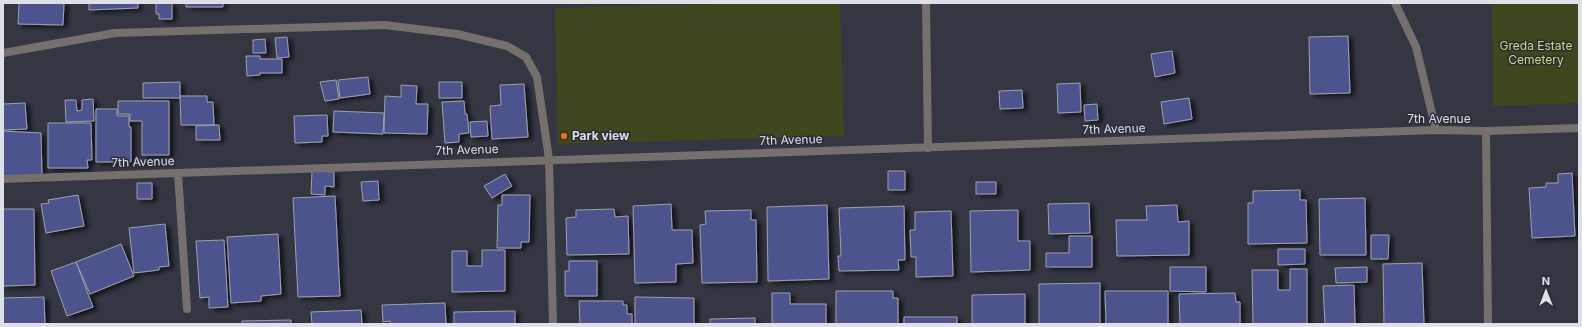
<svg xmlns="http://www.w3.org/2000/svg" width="1582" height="327" font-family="Inter,sans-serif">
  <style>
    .green { fill: #3f471f }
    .building { fill: #4d538d; stroke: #9da0ae; filter: url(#shadow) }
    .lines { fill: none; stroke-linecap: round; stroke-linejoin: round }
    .lane { stroke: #76706c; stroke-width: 8 }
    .street { stroke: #76706c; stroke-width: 8 }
    .food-dot { fill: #e8710a; stroke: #2a2c37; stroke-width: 1.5 }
    .labels { text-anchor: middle; stroke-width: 3; stroke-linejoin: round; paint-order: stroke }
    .park-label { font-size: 12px; fill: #c8dc7d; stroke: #2a2c37 }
    .street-label { font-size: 12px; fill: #dee0e8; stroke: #2a2c37 }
    .poi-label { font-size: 12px; font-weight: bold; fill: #dee0e8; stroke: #2a2c37; text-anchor: start }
  </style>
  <defs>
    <filter id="shadow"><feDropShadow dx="4.5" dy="2.5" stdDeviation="2" flood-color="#0009"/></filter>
  </defs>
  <rect width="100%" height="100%" fill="#343642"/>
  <path class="green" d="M750 3H840L844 136 558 144 555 8Z
    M1492 3H1579V103L1493 106Z"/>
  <path class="building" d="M19 3H64L63 25 18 24Z
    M89 3H138V8L89 10Z
    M156 3H172V19H159V14H156Z
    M186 3H223V7H186Z
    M1348 36 1350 93 1310 94 1309 37Z
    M287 37 289 57 277 58 275 38Z
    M265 39 266 53H253V40Z
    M1172 51 1175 73 1155 77 1151 54Z
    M246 56H260V59H282V73H260V75L247 76Z
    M368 77 370 94 340 98 338 80Z
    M336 80 339 99 325 101 320 82Z
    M180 82V98H143V83Z
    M439 82H462V98H439Z
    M1080 83 1081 112 1058 113 1057 84Z
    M524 84 528 137 492 139 490 106 501 105 500 85Z
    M401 85 417 86 416 104H428L427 134 384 133 385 96 401 97Z
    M1022 90 1023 108 1000 109 999 91Z
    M180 96H207V102H213L214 125H181Z
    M1189 98 1192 119 1164 124 1161 102Z
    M93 99 94 121 66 122 65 100H76L77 111 82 110V100Z
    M118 101H169V155H142V121H130V114H118Z
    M464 101 465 114H467L469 133 459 134V142L445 143 442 102Z
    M25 103 27 129 3 130V104Z
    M1097 104 1098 120 1085 121 1084 105Z
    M96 109H117V116H129V127H131V162H96Z
    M334 111 384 113 383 134 333 132Z
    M327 115 328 136H322V142L295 143 294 116Z
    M487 121 488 136 471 137 470 122Z
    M48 123H91L92 160H87L88 168H48Z
    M219 125 220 140H196V126Z
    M3 131 41 133 42 177 3 178Z
    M312 171 334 172V187L325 186V195L311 194Z
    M888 171H905V190H888Z
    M1572 173 1575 236 1532 238 1529 188 1546 187V183H1558V174Z
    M505 174 512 186 492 198 484 186Z
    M378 181 379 200 363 201 361 182Z
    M976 182H996V194H976Z
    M137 183H152V199H137Z
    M1300 190V200H1306L1307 243 1248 244V203H1253V191Z
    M78 195 84 226 46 233 41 204 49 203 48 200Z
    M502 195H530L529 242H521V248H497L498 205H502Z
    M335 196 340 296 298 297 293 198Z
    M1365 198 1366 255H1320L1319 199Z
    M1089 203 1090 233 1049 234 1048 204Z
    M671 204 672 230H692L693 263 676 264V282L635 283 633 206Z
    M827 205 829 279 768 281 767 207Z
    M1177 205 1178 222 1189 221V255L1117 256 1116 220H1147L1146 206Z
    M904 206 905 260H898L899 270 839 271 838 256H841L839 208Z
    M3 209H34L35 285 3 286Z
    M614 209 615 217 628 216 629 254 567 255 566 218 576 217V210Z
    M751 210V220H756L757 282 702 283 700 225 706 224 705 211Z
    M1018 210V241H1030V270L971 272 970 211Z
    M951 211 953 276 916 277V257H911L910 230H915V212Z
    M165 224 169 266 159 267V270L134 273 129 228Z
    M278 234 281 294 261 296V301L231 303 227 237Z
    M1371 235H1389L1388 259H1371Z
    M1069 236H1092V267H1046V253H1069Z
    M224 240 228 307 209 308V297L200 298 196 241Z
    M121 244 134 276 90 294 76 262Z
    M1278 249H1305V264L1278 265Z
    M482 250H505V291L452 292V251H467V266H482Z
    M569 261H597V296H565V271H569Z
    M76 262 93 307 67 316 51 271Z
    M1422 263 1424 324H1384L1383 264Z
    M1170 267H1206V292L1170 291Z
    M1367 267V282L1336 283 1335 268Z
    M1290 269H1307V324H1253L1252 270H1278V290H1290Z
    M1100 283V324H1039V284Z
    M1354 285 1355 324H1325L1323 286Z
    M836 291H893V298H898V324H836Z
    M1105 291H1168V324H1106Z
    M772 293H790V304H826V324H772Z
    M1235 293 1236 302H1240V324H1180L1179 294Z
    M1025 294V324H972V295Z
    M44 297 45 324H3V298Z
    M635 297 694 298V324H635Z
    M579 301H623V305H627V314H632V324H580Z
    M445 303 446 324H390V321L383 322 382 305Z
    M361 310 362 324H312L311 312Z
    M515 311V324H454V312Z
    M904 317H957V324H904Z
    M755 318V324H710V319Z
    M291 320V324H242V321Z"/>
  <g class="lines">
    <path class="lane" d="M926 3 928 148"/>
    <path class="street" d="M1395 3 1416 47 1436 130
      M3 53 115 33 385 25 457 34 507 46 526 57 537 77 549 159 553 324
      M1486 131 1488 324
      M178 173 187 309
      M3 179C481 162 958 147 1436 130L1486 131 1579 128"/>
  </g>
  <circle class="food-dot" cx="564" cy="136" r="4"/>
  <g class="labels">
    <g class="park-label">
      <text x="1536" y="50">Greda Estate<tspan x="1536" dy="14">Cemetery</tspan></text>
    </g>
    <g class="street-label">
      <text x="1439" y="123">7th Avenue</text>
      <text transform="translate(1114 129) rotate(-2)" y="4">7th Avenue</text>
      <text transform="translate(791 140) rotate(-2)" y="4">7th Avenue</text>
      <text transform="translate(467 150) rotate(-2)" y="4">7th Avenue</text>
      <text transform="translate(143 162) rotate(-2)" y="4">7th Avenue</text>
    </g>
    <g class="poi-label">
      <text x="572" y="140">Park view</text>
    </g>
  </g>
  <rect width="1582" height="327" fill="none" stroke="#dee0e8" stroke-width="8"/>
  <g transform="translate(1546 291)" stroke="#2a2c37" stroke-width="3" paint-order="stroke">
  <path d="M0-3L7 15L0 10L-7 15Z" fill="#dee0e8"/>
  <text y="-6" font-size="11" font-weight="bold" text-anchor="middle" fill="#dee0e8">N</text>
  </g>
</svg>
